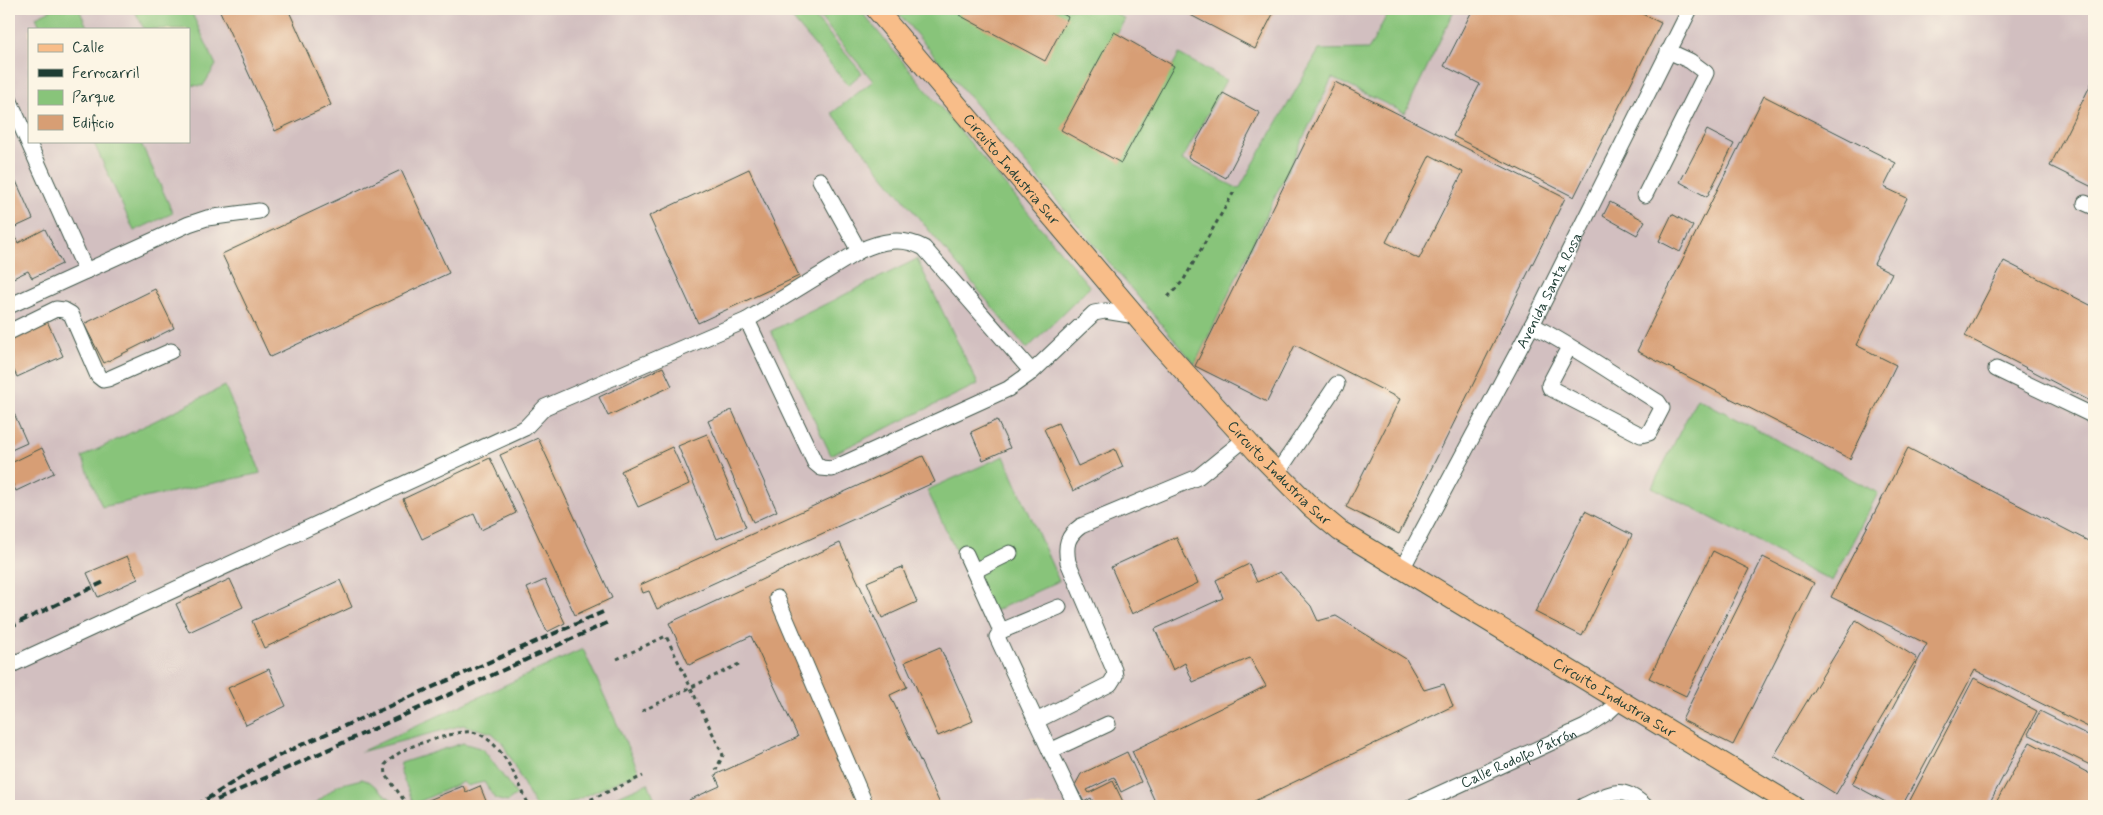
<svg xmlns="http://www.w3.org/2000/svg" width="2103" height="815" font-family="Mynerve,sans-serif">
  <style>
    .industrial { fill: #d2bfc0; fill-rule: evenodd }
    .green { fill: #88c47a; stroke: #548057 }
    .building { fill: #d79e74; fill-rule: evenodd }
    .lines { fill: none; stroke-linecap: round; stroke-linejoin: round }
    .minor-casing { stroke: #3e5548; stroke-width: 17 }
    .major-casing { stroke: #3e5548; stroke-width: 22 }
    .path { stroke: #3e5548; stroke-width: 3; stroke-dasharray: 4 4; stroke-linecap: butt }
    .minor { stroke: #fff; stroke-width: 15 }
    .major { stroke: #f8bd89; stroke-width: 20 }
    .rail { stroke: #1f3d34; stroke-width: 4; stroke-dasharray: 8 4; stroke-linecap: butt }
    .labels { text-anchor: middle; stroke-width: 4.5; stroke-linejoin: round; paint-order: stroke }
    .street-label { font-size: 15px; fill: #1f3d34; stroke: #fcf5e5 }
  </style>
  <rect width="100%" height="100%" fill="#fcf5e5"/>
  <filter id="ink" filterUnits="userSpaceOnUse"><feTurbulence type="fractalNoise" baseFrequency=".02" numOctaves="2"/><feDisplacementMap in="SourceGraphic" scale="10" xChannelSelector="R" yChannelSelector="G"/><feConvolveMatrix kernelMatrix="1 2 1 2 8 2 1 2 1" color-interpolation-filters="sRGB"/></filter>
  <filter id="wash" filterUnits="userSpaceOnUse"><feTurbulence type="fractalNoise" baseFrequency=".0096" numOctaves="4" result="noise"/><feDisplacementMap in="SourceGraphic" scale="20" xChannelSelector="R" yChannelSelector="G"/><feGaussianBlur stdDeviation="1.12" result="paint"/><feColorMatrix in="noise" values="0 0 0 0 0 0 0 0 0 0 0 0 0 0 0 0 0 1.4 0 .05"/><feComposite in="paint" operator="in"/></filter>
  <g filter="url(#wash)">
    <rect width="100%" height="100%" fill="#f0dcbb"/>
    <path class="industrial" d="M9 9H2094V806H9ZM29 29H189V141H29Z"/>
    <path class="green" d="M53 9H79L88 29H41L36 17Z
      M134 9H190L216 65 203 86 189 85V29H144Z
      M784 9H808L862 73 848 85Z
      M813 9H859L1090 287 1027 349 832 113 873 81Z
      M895 9H1108L1125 19 1063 127 1120 160 1179 54 1226 80 1182 160 1239 189 1319 50 1369 49 1390 9H1455L1405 113 1332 78 1195 364Z
      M93 141H140L173 213 134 231Z
      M917 259 978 384 831 455 771 331Z
      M225 386 261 473 102 507 82 457Z
      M1697 398 1878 493 1832 581 1652 487Z
      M1004 456 1059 581 986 615 927 490Z
      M583 649 639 772 563 806H535L502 742 492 733 463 725 360 752Z
      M463 743 483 749 517 795 507 802 495 799 484 782 467 786 463 782 414 804 400 771 401 763Z
      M362 779 370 782 399 806H312L338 785Z
      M648 783 658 806H595Z"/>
    <g id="blocks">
      <path class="building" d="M219 9H288L331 105 275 131Z
        M963 9H1054L1068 17 1045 61 959 15Z
        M1179 9H1267L1274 12 1255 49Z
        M1473 9H1632L1661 23 1574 197 1453 136 1480 84 1444 66Z
        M1114 32 1174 66 1121 163 1061 130Z
        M1335 82 1565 198 1399 534 1346 507 1400 399 1295 345 1267 402 1195 366ZM1430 155 1463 172 1419 259 1386 242Z
        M2092 82 2094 83V188L2050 166Z
        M1223 93 1260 113 1226 178 1188 157Z
        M1764 96 1896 163 1884 187 1907 198 1874 264 1892 273 1856 345 1896 365 1850 459 1637 351Z
        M1707 130 1734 144 1707 197 1680 182Z
        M749 169 799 276 698 323 649 216Z
        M401 170 449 273 270 357 222 254Z
        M16 181 33 219 9 230V185Z
        M1610 202 1645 221 1637 235 1603 216Z
        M1672 214 1693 226 1680 252 1659 241Z
        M45 229 62 264 32 278 28 271 9 280V241L16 238 18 243Z
        M2004 261 2094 307V403L1965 336Z
        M155 289 174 328 104 363 84 324Z
        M47 321 63 356 17 377 9 360V339Z
        M663 367 672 386 608 416 599 397Z
        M9 402 27 443 9 451Z
        M732 410 777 511 753 522 708 421Z
        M997 420 1010 448 983 460 971 432Z
        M1058 423 1078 466 1115 449 1123 467 1073 491 1044 429Z
        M707 434 746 527 717 539 678 446Z
        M538 438 612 598 575 615 500 455Z
        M672 447 689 484 638 507 621 471Z
        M42 448 54 473 16 491 9 476V464Z
        M1908 448 2094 544V730L1975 670 1902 806H1893L1852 784 1927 644 1831 597Z
        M923 456 935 482 657 609 649 591 643 593 640 585Z
        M490 458 516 513 481 530 474 514 422 539 403 499Z
        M1585 511 1632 535 1582 636 1535 612Z
        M1176 537 1198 583 1132 614 1111 567Z
        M840 543 907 687 890 695 941 806H692L689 800 720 786 715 775 798 737 751 636 689 665 669 623Z
        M1713 551 1749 569 1686 696 1649 678Z
        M127 556 138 579 98 597 87 573Z
        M1763 557 1814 583 1733 745 1682 720Z
        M1249 564 1257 582 1280 572 1311 606 1318 621 1336 616 1406 659 1424 690 1444 684 1453 706 1244 806H1157L1132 751 1266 686 1250 658 1193 682 1185 663 1173 670 1155 629 1223 598 1216 580Z
        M902 567 917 602 882 618 867 582Z
        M230 579 243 607 189 632 176 604Z
        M340 580 352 607 264 648 252 621Z
        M545 580 565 623 547 632 527 588Z
        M1856 620 1917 658 1836 794 1774 756Z
        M940 647 973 721 938 736 905 662Z
        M269 669 286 706 246 725 228 688Z
        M1974 678 2037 711 1988 806H1907Z
        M2040 711 2094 738V767L2028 734Z
        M2030 742 2094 776V806H1994Z
        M1127 752 1141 782 1121 792 1114 777 1087 790 1089 793 1113 781 1125 806H1095L1091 798 1084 802 1075 785 1081 774Z
        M463 786 466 792 480 786 488 806H414Z"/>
    </g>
  </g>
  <g filter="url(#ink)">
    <use href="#blocks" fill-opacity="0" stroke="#3e5548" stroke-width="1"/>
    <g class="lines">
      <g class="minor-casing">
        <g id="minor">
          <path d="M9 99 86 271"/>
          <path d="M820 180 859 251"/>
          <path d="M1645 195 1706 73 1690 61 1668 51"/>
          <path d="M2085 203 2094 207"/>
          <path d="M9 306 189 224 207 218 259 211"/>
          <path d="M1532 325C1575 347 1616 376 1658 402L1662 408 1649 433 1641 435 1550 388 1549 385 1569 347"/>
          <path d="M9 332 56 309 64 310 71 314 98 376 103 380 108 379 171 351"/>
          <path d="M1996 369 2094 416"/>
          <path d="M1032 372 924 248C902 236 881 241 859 251L747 320 815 463 821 468 832 469 1008 389 1032 372 1094 313 1105 311 1136 316"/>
          <path d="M1278 472 1337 384"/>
          <path d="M966 554 1001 631"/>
          <path id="s1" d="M1402 569 1532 325 1690 9"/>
          <path d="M974 571 1010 553"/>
          <path d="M777 598 866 806"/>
          <path d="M9 666 525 428 545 407 747 320"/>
          <path d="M1036 721 997 637 1001 631 1059 607"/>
          <path d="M1050 751 1108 724"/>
          <path d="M1076 806 1036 721 1110 684 1115 676 1114 670 1068 562C1065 545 1067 536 1081 526L1198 477 1245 439"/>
          <path id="s2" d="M1413 806 1585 727 1608 712 1620 701"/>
          <path d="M1583 806C1610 794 1620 783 1645 806"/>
        </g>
      </g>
      <g class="major-casing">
        <g id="major">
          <path id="s3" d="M876 9 1163 348 1256 451 1311 507 1340 531 1794 806"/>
        </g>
      </g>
      <path class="path" d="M1168 297 1183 281 1235 190
        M617 659 666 636 723 755 716 770
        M642 711 739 664
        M408 806 386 775 385 765C400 749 414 745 435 739 447 736 464 729 476 733 502 741 519 783 529 806
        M576 806 643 776"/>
      <use href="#minor" class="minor"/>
      <use href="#major" class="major"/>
      <path class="rail" d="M9 627 106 581
        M217 800 609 622
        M196 806 262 764 301 745 603 612"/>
    </g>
  </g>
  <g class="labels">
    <g class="street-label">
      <text dy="5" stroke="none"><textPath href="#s3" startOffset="210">Circuito Industria Sur</textPath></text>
      <text dy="5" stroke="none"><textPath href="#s1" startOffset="315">Avenida Santa Rosa</textPath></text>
      <text dy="5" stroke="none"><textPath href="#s3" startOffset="615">Circuito Industria Sur</textPath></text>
      <text dy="5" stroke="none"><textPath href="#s3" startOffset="1020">Circuito Industria Sur</textPath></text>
      <text dy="5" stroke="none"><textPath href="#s2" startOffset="116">Calle Rodolfo Patrón</textPath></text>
    </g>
  </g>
  <rect width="2103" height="815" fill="none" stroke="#fcf5e5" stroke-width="30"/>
  <rect x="28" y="28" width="162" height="115" fill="#fcf5e5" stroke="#a4ab9e"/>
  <rect x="38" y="44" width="25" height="8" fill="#f8bd89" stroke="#a4ab9e"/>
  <text x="72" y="52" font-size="15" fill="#1f3d34">Calle</text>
  <rect x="38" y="69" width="25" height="8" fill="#1f3d34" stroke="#a4ab9e"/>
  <text x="72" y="78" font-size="15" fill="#1f3d34">Ferrocarril</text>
  <rect x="38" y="90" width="25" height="15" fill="#88c47a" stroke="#a4ab9e"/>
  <text x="72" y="102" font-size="15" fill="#1f3d34">Parque</text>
  <rect x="38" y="115" width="25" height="15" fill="#d79e74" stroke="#a4ab9e"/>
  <text x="72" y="128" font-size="15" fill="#1f3d34">Edificio</text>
</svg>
